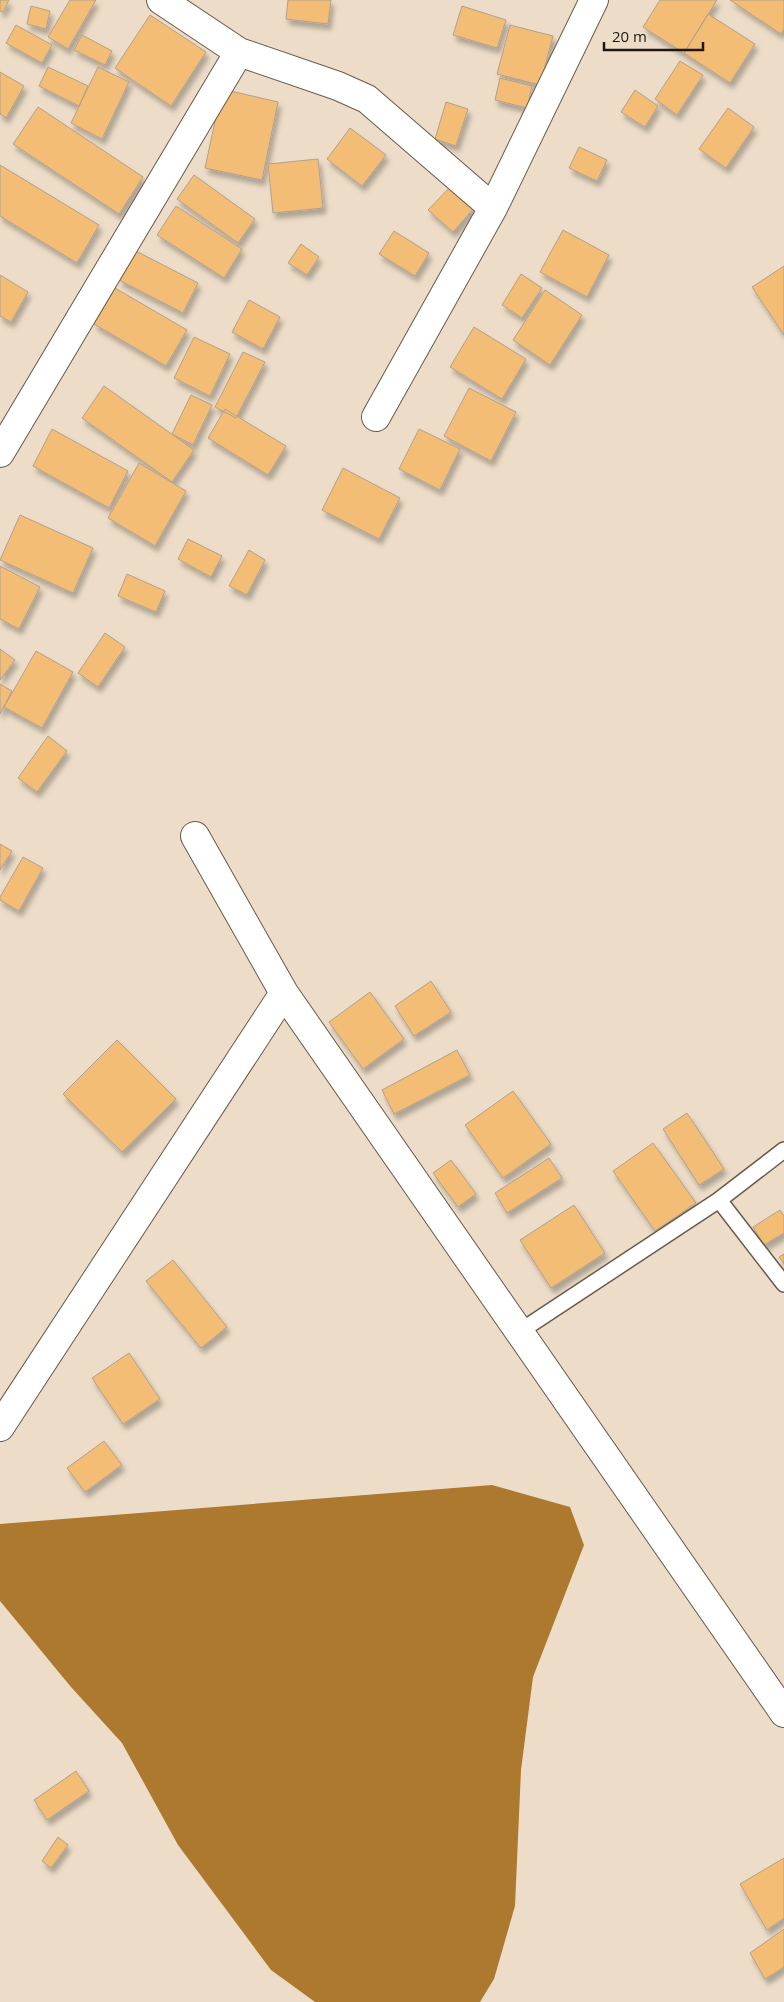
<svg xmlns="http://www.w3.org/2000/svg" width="784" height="2002" font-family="'Open Sans',sans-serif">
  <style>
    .water { fill: #ac792f }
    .building { fill: #f4bd75; stroke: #b0a08d; filter: url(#shadow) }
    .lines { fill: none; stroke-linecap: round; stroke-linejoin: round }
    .service-casing { stroke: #695b49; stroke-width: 18 }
    .minor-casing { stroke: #695b49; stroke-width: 30 }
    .service { stroke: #fff; stroke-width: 15 }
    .minor { stroke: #fff; stroke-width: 28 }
  </style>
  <defs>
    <filter id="shadow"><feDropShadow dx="3" dy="5.5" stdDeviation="2.5" flood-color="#0004"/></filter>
  </defs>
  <rect width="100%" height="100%" fill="#edddc8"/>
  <path class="water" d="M492 1485 570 1507 584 1545 533 1677 521 1770 515 1906 494 1979 480 2002H315L271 1970 178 1845 122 1743 71 1687 0 1601V1524Z"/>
  <path class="building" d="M0 0H9L3 12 0 11Z
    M70 0H96L68 49 48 37Z
    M288 0H331L328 24 286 19Z
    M660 0H717L684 53 643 27Z
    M730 0H784V29L781 34Z
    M31 6 50 11 46 29 27 24Z
    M462 6 506 20 497 48 453 35Z
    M708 14 755 44 730 83 684 53Z
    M150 15 206 52 171 106 115 68Z
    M16 25 52 45 42 63 6 43Z
    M510 25 553 36 540 85 497 74Z
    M82 35 112 51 105 65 74 50Z
    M680 61 703 75 677 115 655 99Z
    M48 67 88 86 79 106 39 86Z
    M98 67 129 82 102 139 71 123Z
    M0 72 24 86 6 118 0 114Z
    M500 78 532 86 527 108 495 100Z
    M222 89 278 102 262 180 205 168Z
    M635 90 658 106 645 127 621 112Z
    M446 102 468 109 456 146 435 139Z
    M38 107 143 177 119 214 13 144Z
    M728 108 754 127 726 168 699 149Z
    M350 128 386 155 362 186 327 159Z
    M579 147 607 160 597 181 569 168Z
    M318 159 323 208 273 213 268 164Z
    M0 165 99 225 77 263 0 216Z
    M194 175 255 219 238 243 177 199Z
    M450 187 474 208 453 232 428 210Z
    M176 206 242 249 224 278 157 235Z
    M563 230 609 255 587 297 540 272Z
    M394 231 429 253 415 276 379 254Z
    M301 244 319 257 307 275 288 263Z
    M134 250 198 283 183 313 119 280Z
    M784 266V335L752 287Z
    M521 274 542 288 522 318 502 305Z
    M0 275 28 292 11 322 0 316Z
    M115 288 187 330 166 366 94 324Z
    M545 290 582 315 550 365 513 340Z
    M249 300 280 317 263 349 232 332Z
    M474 327 526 359 502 399 450 367Z
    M194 337 230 354 210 396 174 378Z
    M243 352 265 362 236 418 215 407Z
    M104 386 194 450 172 482 82 418Z
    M469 388 516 412 491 461 444 436Z
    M191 395 212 405 193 445 172 434Z
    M225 409 286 446 268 475 208 438Z
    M52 429 128 471 109 508 33 466Z
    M419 429 460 449 440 490 399 469Z
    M139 463 186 491 155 546 108 518Z
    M343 468 400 498 379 539 322 510Z
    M20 515 93 548 73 593 0 560Z
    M188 539 222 556 211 577 178 559Z
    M249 550 265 560 247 595 229 586Z
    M0 566 40 587 19 629 0 619Z
    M127 574 165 591 156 612 118 596Z
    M105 633 125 647 98 687 78 673Z
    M0 649 15 660 0 680Z
    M36 651 73 672 42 728 4 707Z
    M0 684 12 691 0 714Z
    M48 736 67 751 37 792 18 778Z
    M0 844 12 851 0 870Z
    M23 857 43 868 19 911 0 900V897Z
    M431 981 451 1012 414 1036 395 1006Z
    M370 992 404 1039 363 1069 329 1022Z
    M117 1040 176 1099 122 1152 63 1094Z
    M457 1050 470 1075 394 1114 382 1090Z
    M513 1091 551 1144 503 1178 465 1125Z
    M687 1113 724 1169 699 1185 663 1129Z
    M653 1143 696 1203 655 1231 613 1171Z
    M549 1158 562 1178 507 1213 495 1193Z
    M451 1160 476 1194 458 1207 433 1173Z
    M574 1205 605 1253 551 1288 520 1240Z
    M780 1210 784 1216V1233L764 1245 753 1227Z
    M784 1254V1264L779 1257Z
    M173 1260 227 1327 201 1348 146 1281Z
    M129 1353 160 1399 123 1424 92 1378Z
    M104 1441 122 1465 85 1492 67 1468Z
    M76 1771 89 1791 47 1820 34 1800Z
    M58 1837 68 1845 51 1868 42 1861Z
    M784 1858V1918L767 1930 740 1884Z
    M784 1929V1967L765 1979 750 1953Z"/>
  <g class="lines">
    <g class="service-casing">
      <path id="service" d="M719 1200 784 1284
        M519 1332 719 1200 784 1150"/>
    </g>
    <g class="minor-casing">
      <path id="minor" d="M161 0 239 52 338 86 367 99 493 208
        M376 417 493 208 594 0
        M0 453 239 52
        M195 836 284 993 784 1713
        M0 1427 284 993"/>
    </g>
    <use href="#service" class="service"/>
    <use href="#minor" class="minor"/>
  </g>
  <path d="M604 42v8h99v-8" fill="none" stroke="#1e1811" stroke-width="2.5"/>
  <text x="612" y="42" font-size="15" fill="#1e1811" stroke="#edddc8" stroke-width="4" paint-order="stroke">20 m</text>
</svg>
